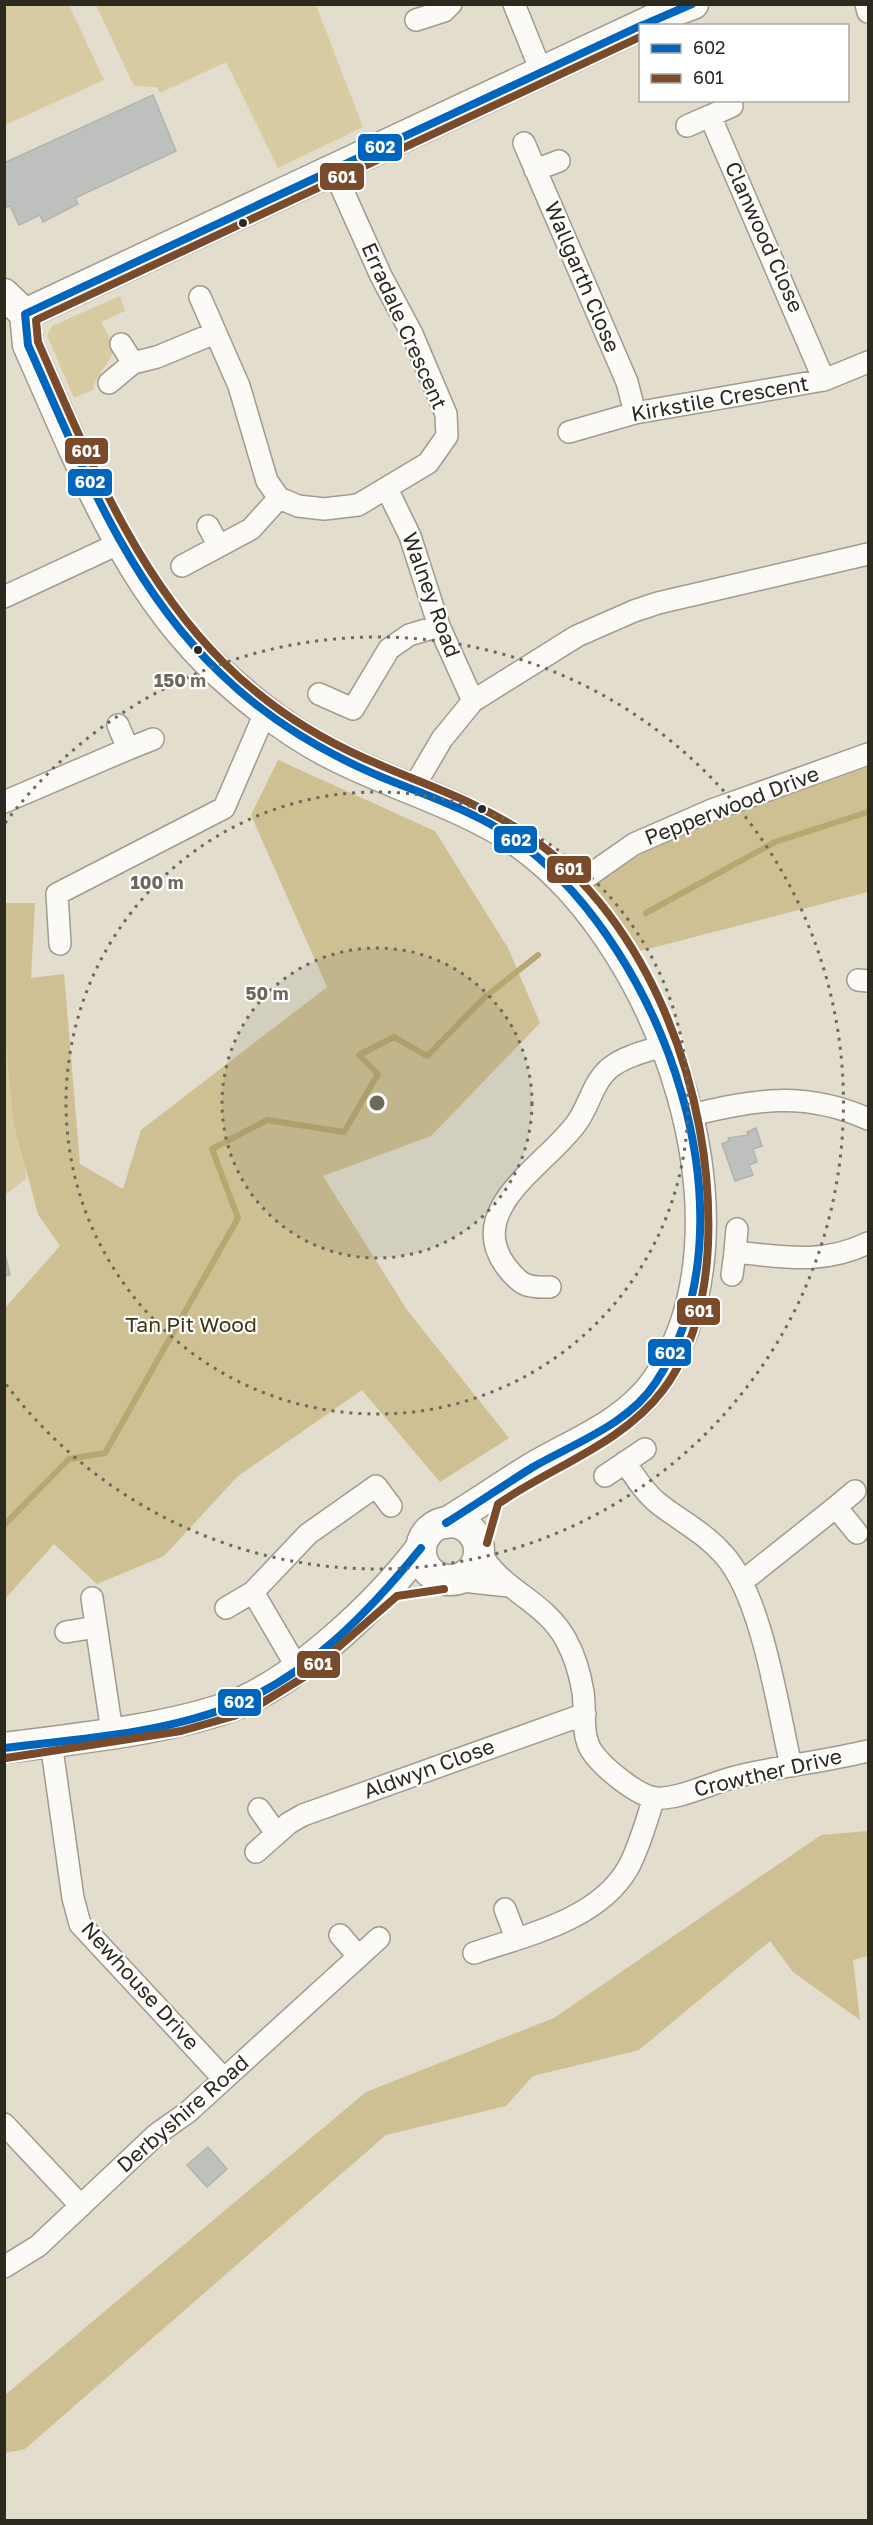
<svg xmlns="http://www.w3.org/2000/svg" width="873" height="2525" font-family="'Golos Text',sans-serif">
  <style>
    .green { fill: #d8cba2 }
    .forest { fill: #cec092 }
    .lines { fill: none; stroke-linecap: round; stroke-linejoin: round }
    .stream { stroke: #b7a871; stroke-width: 6 }
    .building { fill: #bec0bd; stroke: #b0b3af; stroke-width: 1.5 }
    .street-casing { stroke: #9f9b8e; stroke-width: 24 }
    .secondary-casing { stroke: #9f9b8e; stroke-width: 33 }
    .street { stroke: #fbfaf7; stroke-width: 21 }
    .secondary { stroke: #fbfaf7; stroke-width: 30 }
    .bus-1-casing { stroke: #fff; stroke-width: 12 }
    .bus-2-casing { stroke: #fff; stroke-width: 12 }
    .bus-1 { stroke: #0065bd; stroke-width: 8 }
    .bus-2 { stroke: #7a4b2a; stroke-width: 8 }
    .ring { fill: none; stroke: #6c685b; stroke-width: 3; stroke-dasharray: 3 6 }
    .bus-dot { fill: #2c291e; stroke: #fff; stroke-width: 2 }
    .labels { text-anchor: middle; stroke-width: 4.5; stroke-linejoin: round; paint-order: stroke }
    .street-label { font-size: 21px; fill: #2c291e; stroke: #fff }
    .park-label { font-size: 21px; fill: #3d3514; stroke: #fff }
    .centre { fill: #6c685b; stroke: #fff; stroke-width: 3 }
    .ring-label { font-size: 18px; text-anchor: middle; font-weight: bold; fill: #6c685b; stroke: #fff; stroke-width: 4.5; stroke-linejoin: round; paint-order: stroke }
    .line-badge { stroke: #fff; stroke-width: 2 }
    .badge-label { font-size: 16px; text-anchor: middle; font-weight: bold; fill: #fff }
  </style>
  <rect width="100%" height="100%" fill="#e2ddcc"/>
  <path class="green" d="M4 5H69L104 80 5 125Z
    M96 5H316L363 127 278 168 226 62 160 93 157 87 134 86Z
    M120 296 125 311 101 322 114 346C112 365 96 371 93 390L74 398 47 335 52 326Z
    M5 912 15 913 26 1179 5 1195Z"/>
  <path class="forest" d="M278 760 435 831 508 948 540 1023 431 1136 323 1176 407 1310 509 1438 440 1482 362 1390 238 1476 164 1556 97 1584 54 1544 5 1599V1308L60 1246 38 1214 14 1125 4 1025 5 903H35L31 978 64 974 80 1164 123 1189 141 1130 327 987 251 815Z
    M868 767V892L636 952 616 947 591 888C618 863 650 850 683 835 743 809 806 789 868 767Z
    M868 1831V1956L853 1960 860 2020 793 1972 770 1941 639 2050 533 2076 506 2106 386 2135 25 2449 5 2453V2395L366 2092 554 2018 821 1835Z"/>
  <g class="lines">
    <path class="stream" d="M646 913 775 842 868 812
      M4 1525 69 1459 105 1453 238 1218 212 1149 267 1120 344 1132 378 1074 359 1055 394 1037 427 1056 485 997 538 955"/>
  </g>
  <path class="building" d="M153 95 176 151 75 198 78 204 43 222 40 215 19 225 10 206 7 207 4 203V163Z
    M756 1128 762 1146 753 1149 757 1162 749 1165 753 1175 735 1181 722 1144 729 1141 728 1138 748 1135 747 1132Z
    M4 1249 10 1275 4 1276Z
    M208 2147 227 2169 207 2187 187 2165Z"/>
  <g class="lines">
    <g class="street-casing">
      <path id="street" d="M514 4 541 71
        M866 4 868 12
        M416 20 444 11 451 4
        M732 106 710 116 824 380
        M687 126 710 116
        M524 143 627 382 635 413
        M535 170 559 161
        M200 297 239 386 267 481 279 498 298 506 324 509 358 505 428 463 447 436 446 414 412 334 381 276 333 169
        M121 344 133 363
        M109 383 133 363 157 357 215 333
        M569 432 635 413 824 380 868 362
        M387 489 410 536 439 626 473 701
        M208 526 219 546
        M182 566 251 529 279 498
        M4 597 120 543
        M319 694 353 709 389 649 409 635 439 626
        M118 725 128 749 153 739
        M412 790 442 739 473 701 577 636 634 611 658 603 868 554
        M4 802 128 749
        M571 888 634 844 712 810 868 754
        M60 944 57 894 224 808 265 713
        M858 980 868 981
        M687 1116C754 1100 803 1090 868 1119
        M735 1252 737 1229
        M732 1275 735 1252C784 1257 822 1265 868 1243
        M550 1287C526 1288 520 1285 505 1265 464 1207 551 1162 578 1121 590 1103 594 1080 611 1067 627 1055 648 1051 666 1045
        M625 1462C635 1477 645 1493 659 1504 682 1522 705 1533 724 1555 762 1597 778 1709 791 1766
        M605 1476 645 1449
        M836 1507 855 1491
        M479 1550C500 1591 544 1599 566 1640 575 1656 580 1674 583 1692 586 1711 581 1733 591 1750 601 1766 637 1796 656 1798 679 1800 715 1781 739 1776 782 1766 826 1761 868 1751
        M453 1580 509 1586
        M743 1581 836 1507 857 1533
        M92 1598 112 1732
        M226 1608 253 1592
        M66 1632 96 1627
        M298 1669 253 1592 308 1534 376 1486 391 1506
        M51 1742 73 1898 80 1924 224 2079
        M259 1809 276 1833
        M256 1852 289 1823 303 1815 585 1714
        M505 1909 516 1938
        M340 1935 358 1956
        M474 1953C527 1935 598 1920 628 1868 640 1846 646 1821 654 1798
        M4 2124 81 2206
        M4 2267 38 2246 157 2134 188 2112 379 1938"/>
    </g>
    <g class="secondary-casing">
      <path id="secondary" d="M4 294 25 314 28 345C80 460 125 586 220 673 255 705 293 735 336 756 397 787 467 805 523 845 663 947 762 1228 657 1381 627 1424 577 1442 534 1467 504 1485 476 1505 446 1523
        M25 314 663 15 693 4
        M421 1551a29 29 0 1 1 58 0a29 29 0 1 1-58 0Z
        M4 1748C75 1739 163 1730 229 1707 296 1683 379 1603 421 1548"/>
    </g>
    <use href="#street" class="street"/>
    <use href="#secondary" class="secondary"/>
    <g class="bus-1-casing">
      <path id="bus-1" d="M641 26 692 4
        M446 1523C475 1505 504 1485 533 1467 575 1443 629 1424 656 1382 761 1221 664 954 523 845 481 813 427 796 379 776 320 751 266 718 220 673 126 583 80 461 28 345L25 314 640 26
        M4 1748C79 1739 159 1734 229 1707 306 1678 370 1611 421 1548"/>
    </g>
    <g class="bus-2-casing">
      <path id="bus-2" d="M487 1543 498 1504C553 1466 622 1444 663 1390 694 1349 706 1294 708 1244 714 1096 652 921 526 834 476 800 419 783 364 758 313 735 264 703 224 663 134 574 88 455 38 342L36 320 640 37
        M6 1758 181 1731 234 1716 262 1703 304 1677 397 1596 444 1589"/>
    </g>
    <use href="#bus-1" class="bus-1"/>
    <use href="#bus-2" class="bus-2"/>
  </g>
  <circle cx="377" cy="1103" r="155" fill="#6c685b" fill-opacity=".12"/>
  <g class="ring">
    <circle cx="377" cy="1103" r="155"/>
    <circle cx="377" cy="1103" r="311"/>
    <path d="M5 823A466 466 0 1 1 5 1383"/>
  </g>
  <g class="bus-dot">
    <circle cx="243" cy="223" r="5"/>
    <circle cx="198" cy="650" r="5"/>
    <circle cx="482" cy="809" r="5"/>
  </g>
  <g class="labels">
    <g class="street-label">
      <text transform="translate(764 237) rotate(66)" y="7">Clanwood Close</text>
      <text transform="translate(582 277) rotate(67)" y="7">Wallgarth Close</text>
      <text transform="translate(404 326) rotate(66)" y="7">Erradale Crescent</text>
      <text transform="translate(720 399) rotate(-10)" y="7">Kirkstile Crescent</text>
      <text transform="translate(431 595) rotate(70)" y="7">Walney Road</text>
      <text transform="translate(732 806) rotate(-21)" y="7">Pepperwood Drive</text>
      <text transform="translate(429 1769) rotate(-20)" y="7">Aldwyn Close</text>
      <text transform="translate(768 1773) rotate(-13)" y="7">Crowther Drive</text>
      <text transform="translate(140 1986) rotate(48)" y="7">Newhouse Drive</text>
      <text transform="translate(183 2114) rotate(-41)" y="7">Derbyshire Road</text>
    </g>
    <g class="park-label">
      <text x="191" y="1332">Tan Pit Wood</text>
    </g>
  </g>
  <circle cx="377" cy="1103" r="9" class="centre"/>
  <g class="ring-label">
    <text x="180" y="687">150 m</text>
    <text x="157" y="889">100 m</text>
    <text x="267" y="1000">50 m</text>
  </g>
  <g class="line-badge">
    <rect x="357" y="133" width="46" height="29" rx="6" fill="#0065bd"/>
    <rect x="319" y="162" width="46" height="29" rx="6" fill="#7a4b2a"/>
    <rect x="64" y="437" width="45" height="28" rx="6" fill="#7a4b2a"/>
    <rect x="67" y="468" width="46" height="29" rx="6" fill="#0065bd"/>
    <rect x="493" y="825" width="45" height="29" rx="6" fill="#0065bd"/>
    <rect x="546" y="855" width="46" height="29" rx="6" fill="#7a4b2a"/>
    <rect x="676" y="1297" width="45" height="29" rx="6" fill="#7a4b2a"/>
    <rect x="647" y="1338" width="45" height="29" rx="6" fill="#0065bd"/>
    <rect x="296" y="1650" width="45" height="29" rx="6" fill="#7a4b2a"/>
    <rect x="217" y="1688" width="45" height="29" rx="6" fill="#0065bd"/>
  </g>
  <g class="badge-label">
    <text x="380" y="153">602</text>
    <text x="342" y="183">601</text>
    <text x="86" y="457">601</text>
    <text x="90" y="488">602</text>
    <text x="516" y="846">602</text>
    <text x="569" y="875">601</text>
    <text x="699" y="1317">601</text>
    <text x="670" y="1359">602</text>
    <text x="318" y="1670">601</text>
    <text x="239" y="1708">602</text>
  </g>
  <rect width="873" height="2525" fill="none" stroke="#2c291e" stroke-width="12"/>
  <rect x="639" y="24" width="210" height="78" fill="#ffffff" stroke="#aba9a5" stroke-width="1.5"/>
  <rect x="651" y="44" width="30" height="9" fill="#0065bd" stroke="#aba9a5" stroke-width="1.5"/>
  <text x="693" y="54" font-size="18" fill="#2c291e">602</text>
  <rect x="651" y="74" width="30" height="9" fill="#7a4b2a" stroke="#aba9a5" stroke-width="1.5"/>
  <text x="693" y="84" font-size="18" fill="#2c291e">601</text>
</svg>
